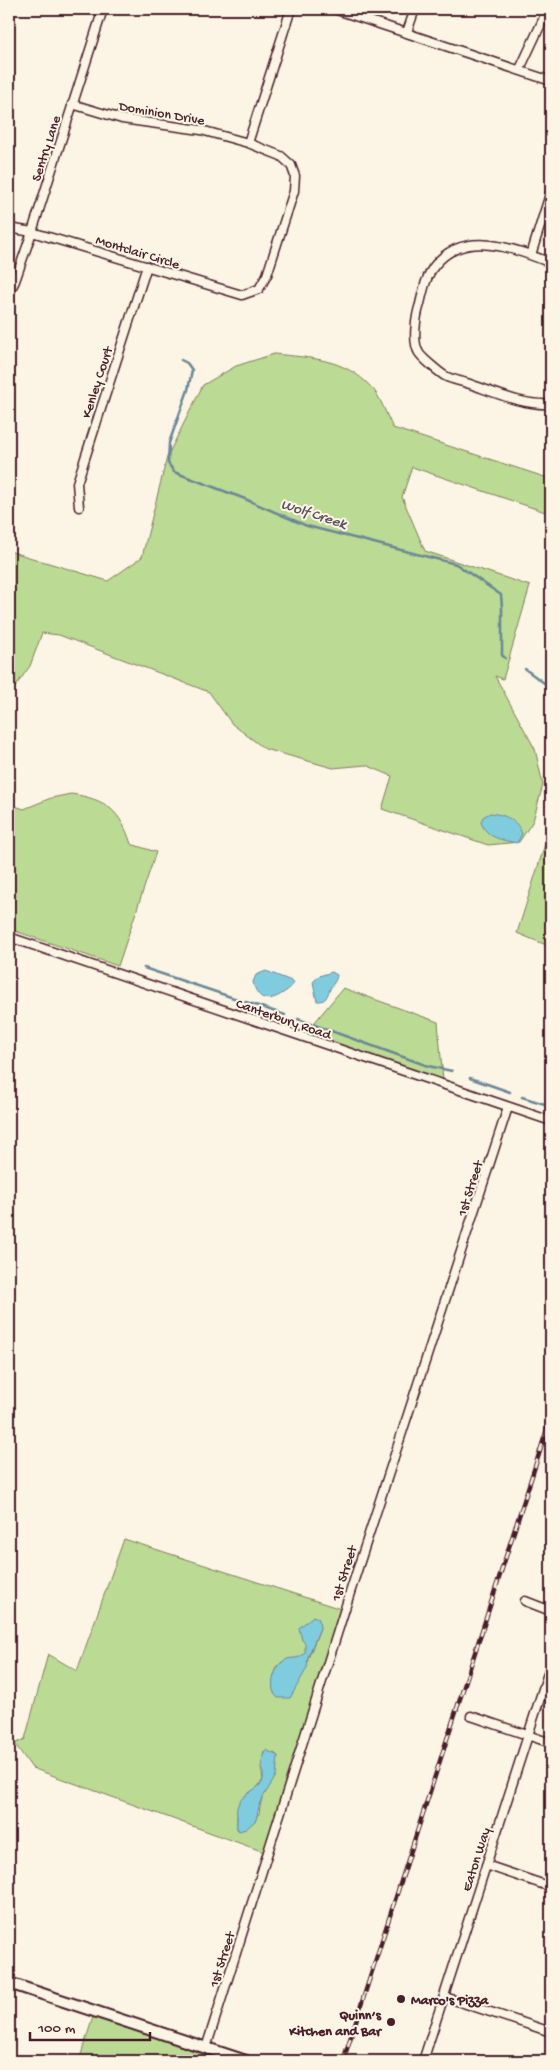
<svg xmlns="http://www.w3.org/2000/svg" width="560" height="2070" font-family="'Gochi Hand',sans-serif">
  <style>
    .green { fill: #bbda93; stroke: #827c5f; fill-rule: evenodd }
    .water { fill: #80ccdf; stroke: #6a8797 }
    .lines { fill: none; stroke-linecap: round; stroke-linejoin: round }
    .stream { stroke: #6a8797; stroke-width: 2.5 }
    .minor-casing { stroke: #4a1f2b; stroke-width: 11 }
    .major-casing { stroke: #4a1f2b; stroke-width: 14 }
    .minor { stroke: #fcf5e5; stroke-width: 8 }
    .major { stroke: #fcf5e5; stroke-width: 10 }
    .rail-casing { stroke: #4a1f2b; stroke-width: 4.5 }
    .rail { stroke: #fcf5e5; stroke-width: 2.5; stroke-dasharray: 8; stroke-linecap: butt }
    .poi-dot { fill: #4a1f2b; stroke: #fcf5e5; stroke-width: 2 }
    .labels { text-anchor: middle; stroke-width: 4; stroke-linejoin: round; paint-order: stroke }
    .street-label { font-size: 14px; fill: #4a1f2b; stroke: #fcf5e5 }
    .poi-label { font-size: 14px; font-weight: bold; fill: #4a1f2b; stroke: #fcf5e5; text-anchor: start }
    .water-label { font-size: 15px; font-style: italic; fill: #5a5361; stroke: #fcf5e5 }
  </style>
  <rect width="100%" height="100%" fill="#fcf5e5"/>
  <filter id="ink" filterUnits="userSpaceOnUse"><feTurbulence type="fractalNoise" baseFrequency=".02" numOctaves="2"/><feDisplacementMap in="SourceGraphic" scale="10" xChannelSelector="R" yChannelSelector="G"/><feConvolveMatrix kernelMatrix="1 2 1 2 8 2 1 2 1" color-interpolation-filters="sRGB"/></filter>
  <g filter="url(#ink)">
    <path class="green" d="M274 354C311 358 344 358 371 387 380 395 387 417 393 428L551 479V514L412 467 402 497 425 551 530 586 503 679 495 676 535 749 543 785 533 821 519 842 488 845 382 809 392 776 366 765 333 768 265 749 232 724 209 692 59 635 42 633 30 666 15 687 9 707V551L108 581 142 557 167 457 203 385 236 366Z
      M71 794C106 799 120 810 131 844L156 852 118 966 9 929V804L24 809 51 798Z
      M551 825V947L517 933Z
      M343 988 438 1022 443 1081 305 1034Z
      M124 1539 341 1609 264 1852 32 1768 15 1744 25 1739 48 1654 77 1671ZM320 1628 306 1664 274 1693C273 1684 273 1668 282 1662 294 1656 310 1662 305 1641ZM264 1751 276 1754C270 1774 261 1794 259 1814L239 1831 237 1829V1817L245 1796 256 1789 263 1780 261 1767Z
      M93 2017 225 2061H79Z"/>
    <path class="water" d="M490 813C505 815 517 819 522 834L517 843C502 840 486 838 481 822L483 817Z
      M266 971 294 982C292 987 290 988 286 991 271 1002 258 1003 253 982L256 975Z
      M332 972 337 975C336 982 334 982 331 987 327 995 327 1002 317 1001L313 982 319 976Z
      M313 1616 319 1619 320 1628 308 1657 307 1668 290 1698H278C267 1689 274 1667 285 1660 293 1656 297 1661 305 1653V1643L302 1640 299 1628Z
      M266 1750 278 1756 276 1776 260 1802 256 1820 246 1829 239 1831C235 1826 238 1822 237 1816 234 1797 251 1794 262 1783 266 1772 258 1762 266 1750Z"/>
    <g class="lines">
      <path class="stream" d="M181 360 187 363 192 370 188 390 169 443 168 463 174 472 245 499 307 526 456 564 501 595 502 607V655L505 658
        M525 669 551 688
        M144 968 285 1015
        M298 1019 428 1066 452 1071
        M470 1078 510 1092
        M522 1097 551 1106"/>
      <g class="minor-casing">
        <path id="minor" d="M334 9 551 81
          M407 32 415 9
          M520 69 548 9
          M248 143 291 9
          M9 228 32 232 242 295 259 289 267 275 294 191 295 176 291 165 281 156 248 143 201 130 122 119 72 104
          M531 255 551 191
          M551 263C515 249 465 228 435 265 426 276 423 291 420 304 416 316 412 342 419 353 422 358 440 373 445 376 452 380 462 381 470 384 496 393 524 406 551 404
          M9 293 15 281 32 232 103 9
          M79 507 77 483 147 266
          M9 937 551 1121
          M525 1601 551 1611
          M471 1716 551 1743
          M486 1865 551 1887
          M445 1997 551 2032
          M206 2048 355 1577 508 1107
          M423 2061 551 1664"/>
      </g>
      <g class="major-casing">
        <path id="major" d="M9 1983 246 2061"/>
      </g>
      <use href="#minor" class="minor"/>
      <use href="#major" class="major"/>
      <g class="rail-casing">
        <path id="rail" d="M343 2061 551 1417"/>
      </g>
      <use href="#rail" class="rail"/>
    </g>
  </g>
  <g class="poi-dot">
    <circle cx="401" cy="1999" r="5"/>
    <circle cx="391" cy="2022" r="5"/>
  </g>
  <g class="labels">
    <g class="street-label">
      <text transform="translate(162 112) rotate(10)" y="5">Dominion Drive</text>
      <text transform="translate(45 148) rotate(-72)" y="5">Sentry Lane</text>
      <text transform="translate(138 251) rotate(17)" y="5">Montclair Circle</text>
      <text transform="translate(96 382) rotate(-72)" y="5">Kenley Court</text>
      <text transform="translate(284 1018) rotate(19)" y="5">Canterbury Road</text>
      <text transform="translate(469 1188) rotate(-72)" y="5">1st Street</text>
      <text transform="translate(343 1573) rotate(-72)" y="5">1st Street</text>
      <text transform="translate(475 1859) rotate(-72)" y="5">Eaton Way</text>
      <text transform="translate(221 1959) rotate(-72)" y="5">1st Street</text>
    </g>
    <g class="poi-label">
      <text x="411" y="2004">Marco's Pizza</text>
      <text x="381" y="2019" text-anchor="end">Quinn’s<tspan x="381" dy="16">Kitchen and Bar</tspan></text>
    </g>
    <g class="water-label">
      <text transform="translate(314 513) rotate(18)" y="5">Wolf Creek</text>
    </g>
  </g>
  <rect width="560" height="2070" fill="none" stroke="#fcf5e5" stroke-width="30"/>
  <rect x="15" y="15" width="530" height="2040" fill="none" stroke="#4a1f2b" stroke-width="2" filter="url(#ink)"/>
  <path d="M30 2032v8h120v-8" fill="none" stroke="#4a1f2b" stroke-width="2.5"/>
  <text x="38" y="2032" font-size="15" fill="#4a1f2b" stroke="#fcf5e5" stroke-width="4" paint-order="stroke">100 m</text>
</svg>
